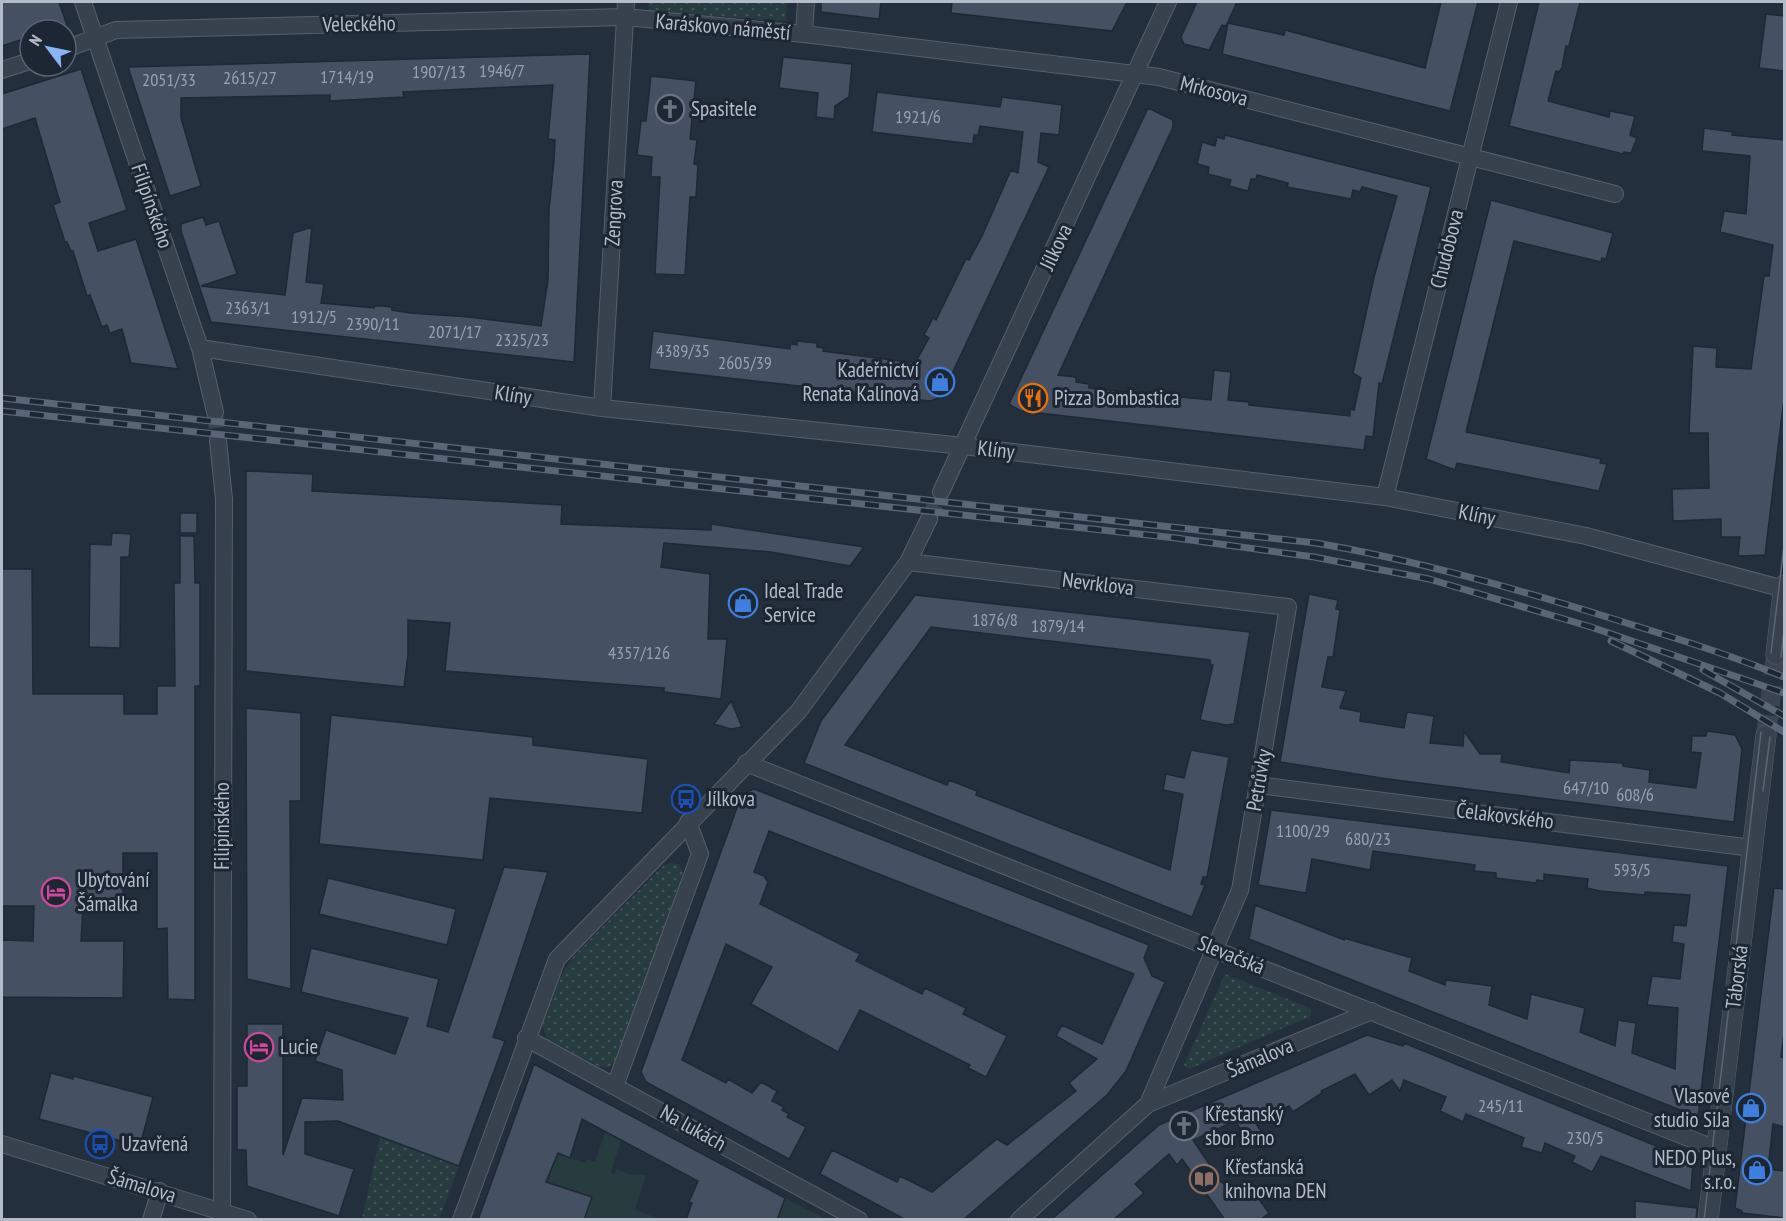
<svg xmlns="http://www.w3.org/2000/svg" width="1786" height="1221" font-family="'PT Sans Narrow',sans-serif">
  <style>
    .park { fill: url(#park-dots) }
    .garden { fill: #263c3f }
    .building { fill: #455162; stroke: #1f2835; stroke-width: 1.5 }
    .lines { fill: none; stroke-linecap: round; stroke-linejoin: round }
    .minor-tunnel { stroke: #3a4453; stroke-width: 16; stroke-dasharray: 16 8; stroke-linecap: butt }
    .tertiary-tunnel { stroke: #3a4453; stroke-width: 20; stroke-dasharray: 20 10; stroke-linecap: butt }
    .minor-casing { stroke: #565f6c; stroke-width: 18 }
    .tertiary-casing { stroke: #565f6c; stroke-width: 21 }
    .minor { stroke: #38414e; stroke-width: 16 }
    .tertiary { stroke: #38414e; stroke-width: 20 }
    .tram { stroke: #5a6575; stroke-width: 1.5 }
    .rail-casing { stroke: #5a6575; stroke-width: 7 }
    .rail { stroke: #1d2633; stroke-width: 4.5; stroke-dasharray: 14; stroke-linecap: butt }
    .labels { text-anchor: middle; stroke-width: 6; stroke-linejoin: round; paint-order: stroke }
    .number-label { font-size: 18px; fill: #98a1af }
    .street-label { font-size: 21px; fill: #b4bcc9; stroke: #1d2633 }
    .poi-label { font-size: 21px; fill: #b4bcc9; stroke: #1d2633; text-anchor: start }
  </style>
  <defs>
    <pattern id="park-dots" width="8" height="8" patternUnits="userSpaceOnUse" patternTransform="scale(1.5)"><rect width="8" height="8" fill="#263c3f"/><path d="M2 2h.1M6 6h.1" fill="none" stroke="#435659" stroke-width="1.8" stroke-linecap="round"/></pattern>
  </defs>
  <rect width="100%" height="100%" fill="#242f3e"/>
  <path class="park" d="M649 2H787L786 21 648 11Z
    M672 863 679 865 684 876 615 1063 609 1067H600L547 1039 542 1025 561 976 573 957 664 865Z
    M1225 974 1310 1008 1311 1016 1189 1069 1184 1065Z
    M380 1137 459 1166 439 1219H362Z"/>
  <path class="garden" d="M605 1132 621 1140 611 1173 615 1174 618 1166 619 1170 628 1174 646 1175 635 1210 663 1220H544L551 1184 541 1180 548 1161 554 1163 558 1153 585 1163 587 1159 595 1162Z
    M785 1198 822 1217 820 1219 777 1220Z"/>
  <path class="building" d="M2 2H59L67 25 52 30H30V37L2 46Z
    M821 2H881L879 19 821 12Z
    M952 2H1127L1112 31 951 13Z
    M1197 2H1237L1226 26 1222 25 1209 50 1184 44 1181 37Z
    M1441 2H1478L1450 111 1222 54 1228 23 1284 35 1285 30 1425 68Z
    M1539 2H1580L1569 46H1566L1562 68 1559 72 1556 71 1548 101 1609 117 1610 111 1635 116 1630 135 1637 138 1631 153 1624 152 1623 154 1509 126Z
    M1766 14 1785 16V71L1759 68Z
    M590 54 574 362 211 322 181 231V224L203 217 206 225 219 221 237 274 201 286 285 295 293 233 312 227 306 282 324 284 321 303 374 308 375 306H382L392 307V310L410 313 469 317 541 326 548 280 549 210 554 161 555 140 548 139 553 85 403 92 404 97 330 101V95L181 98V118L201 186 170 196 128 67Z
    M783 57 852 64 849 97 835 106 834 119 816 117 818 93 779 88Z
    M81 69 127 210 89 223 98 251 136 239 178 369 131 363 122 329 110 333 107 325 102 327 90 295 87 296 73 251H71L67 242H65L53 205 60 202 35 118 2 129V94Z
    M651 76 696 81 690 139 697 140 694 164 698 165 696 197H690L685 275 655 274 660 177H651L652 157 637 155 641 121H646Z
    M877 92 1000 107 1002 97 1062 105 1059 135 1041 133 1038 162 1049 167 941 397 930 401 649 369 653 331 790 349V344L797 345V341L817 343V347L824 348 823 351 915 363 929 338 924 335 933 318 936 320 966 259 969 260 982 236 1011 170 1018 173 1023 132 980 126 978 135H974L973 144 872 132Z
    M1148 108 1173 120V127L1058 375 1076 377V382L1089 384V388L1211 400 1214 370 1231 372 1228 400 1249 402V405L1350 416V409L1354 410 1361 378 1353 373 1374 277 1397 196 1362 187 1360 192 1353 190 1351 199 1287 187 1288 183 1257 175 1256 179H1251L1248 191 1229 186 1231 180 1208 174 1209 167 1197 164 1202 142 1215 146 1217 137 1224 139 1225 135 1431 187 1382 384 1379 383 1373 437 1366 436 1364 450 1021 411 1009 404Z
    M1704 128 1733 132 1732 135 1785 140V390L1765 555 1738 556 1740 537H1721V519L1673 521 1672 489 1709 488 1708 433H1689L1693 346 1717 348 1716 367 1751 369 1764 276H1769L1773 245 1720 232 1724 211 1746 214 1750 156 1702 151Z
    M1491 200 1613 233 1606 259 1602 258 1601 262 1514 241 1466 432 1601 459 1600 463 1607 464 1599 491 1457 463 1455 470 1426 459Z
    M246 471 313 474 312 491 562 505 561 524 711 530V524L864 547 850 566 771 552 664 543 661 567 710 574 708 639H727L721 699 664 692V688L445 671 450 623 408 620V654L404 687 246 671Z
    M180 513H197V533H180Z
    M112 533 131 534 129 557H121L120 648 89 647 90 544 111 545Z
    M180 536H194L195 583H200V686H195V1000L168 999 167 928 157 929V853H123V908L83 907 81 941H124L123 998 2 997V940L33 941 34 906H2V569H32L33 694H124V714H157V686H175L174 583H180Z
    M1309 594 1338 600 1336 609 1340 610 1333 657H1328L1322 687 1346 691 1340 708 1361 712 1360 721 1404 728 1407 712 1434 716 1430 743 1463 746 1464 731 1480 754H1502L1501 762 1569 773 1570 760 1623 763V766L1650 770 1649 782 1696 788 1701 753 1691 752 1692 736H1706L1707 731 1735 735 1742 749 1734 822 1388 779 1280 762Z
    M915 595 1250 632 1234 724 1226 725 1200 720 1213 665 1210 664V660L931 627 845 745 947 785 949 780 977 791 976 795 1170 870 1183 794 1163 790 1166 774 1184 778 1191 750 1229 757 1207 877H1203L1201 884 1205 885 1192 917 804 763 821 721Z
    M731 701 742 727 731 729 714 724Z
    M246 708 301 713V801H290L291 989 247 979Z
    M331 715 533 737V745L648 759 642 813 490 798 483 860 319 844Z
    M754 789 1149 945 1144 958 1152 976 1165 982 1126 1071 1107 1095 963 1220H906L820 1174 832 1150 897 1182 900 1176 932 1192 997 1139 1007 1145 1076 1091 1069 1083 1097 1059 1056 1036 1062 1025 1102 1044 1134 974 769 831 754 872 764 876 768 882 760 904 860 954 856 961 922 994 925 988 966 1008 963 1014 1007 1036 986 1077 968 1068 970 1065 860 1010 838 1052 751 1004 772 967 726 944 682 1060 726 1083 728 1079 752 1093 761 1082 777 1091 772 1101 784 1107 782 1110 789 1114 787 1117 806 1127 789 1159 646 1082 641 1072 742 794Z
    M1271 810 1728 866 1698 1117 1249 939 1255 905 1344 940V938L1412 958 1409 971 1445 985 1446 980 1492 986 1489 1005 1527 1019 1531 994 1585 1008 1580 1032 1615 1046 1618 1020 1636 1023 1632 1053 1675 1069 1678 1008 1647 1005 1652 976 1680 979 1684 944 1672 942 1674 925 1686 926 1690 895 1645 892V895L1600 891 1587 888 1588 879 1544 874V881L1537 880 1536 883 1496 878V873L1474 871 1475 865 1373 851 1370 870 1312 859 1306 893 1258 885Z
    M504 867 548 872 493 1037 505 1041 459 1166 338 1121 305 1122V1154L354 1169 339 1216 247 1186 246 1150H237V1086H247V1024H283V1155L302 1098 343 1100 342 1070 315 1061 326 1030 395 1054 408 1018 301 992 311 948 439 979 427 1026 448 1032Z
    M328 878 456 909 447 945 319 914Z
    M1774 888 1785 889V1025L1781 1057 1785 1058V1127L1773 1124 1768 1169 1785 1171V1218L1742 1213V1211L1735 1208Z
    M1367 1035 1403 1046 1404 1043 1693 1161 1691 1191 1601 1156 1592 1172 1572 1162 1575 1156 1545 1143 1542 1153 1521 1147 1524 1138 1466 1114 1463 1122 1440 1111 1446 1097 1404 1080 1400 1091 1392 1080 1369 1095 1355 1074 1321 1091 1322 1093 1293 1112 1289 1106 1255 1122 1267 1140 1254 1148 1235 1121 1193 1140 1221 1182 1237 1192 1248 1184 1269 1213 1260 1220H1225L1182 1159 1177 1165 1169 1154 1135 1184 1144 1193 1113 1220H1051L1159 1125Z
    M534 1064 785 1198 777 1220H686L692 1203 689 1202 698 1181 582 1119 570 1158 558 1153 546 1182 592 1197 584 1220H478Z
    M51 1073 73 1079V1076L153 1097 140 1146 39 1119Z
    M1635 1201 1697 1208 1696 1220H1635Z"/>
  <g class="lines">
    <path class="minor-tunnel" d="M215 412 218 441
      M929 519 941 492"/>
    <path class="tertiary-tunnel" d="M1766 735 1776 654"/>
    <g class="minor-casing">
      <path id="minor" d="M83 2 200 348 215 412
        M804 34 806 2
        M66 49 116 30 625 17 804 34 1159 77 1615 194
        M2 70 30 61
        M200 348 602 408 963 446 1385 497 1586 536 1784 589
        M602 408 626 2
        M218 441 224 499 222 1211
        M941 492 1168 2
        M1385 497 1509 2
        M908 562 1288 607 1240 890 1148 1104
        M746 763 1716 1149
        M1258 785 1752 848
        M526 1038 859 1220
        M615 1086 700 854 688 822
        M2 1144 248 1220
        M151 1220 160 1191
        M461 1220 557 959 798 712 908 562 929 519
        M1019 1220 1148 1104 1372 1011"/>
    </g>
    <g class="tertiary-casing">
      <path id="tertiary" d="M1776 654 1784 585
        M1708 1220 1766 735"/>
    </g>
    <use href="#minor" class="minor"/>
    <use href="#tertiary" class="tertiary"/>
    <path class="tram" d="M1771 653 1784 546
      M1781 657 1784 631
      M1763 791 1770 737
      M1704 1220 1761 732"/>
    <g class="rail-casing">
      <path id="rail" d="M2 398 1316 543C1420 561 1520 590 1620 621 1675 638 1731 655 1784 677
        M2 411 1176 538 1314 557 1429 579 1591 627 1784 693
        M1611 641 1720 693 1784 732
        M1703 670 1784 716"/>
    </g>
    <use href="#rail" class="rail"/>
  </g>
  <defs>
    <g id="church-ring" transform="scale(1.5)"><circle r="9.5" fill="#1d2633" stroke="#6b7280" stroke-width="1.5"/><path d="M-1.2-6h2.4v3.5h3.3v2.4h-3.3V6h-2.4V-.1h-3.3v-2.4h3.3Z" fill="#6b7280"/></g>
    <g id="shop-ring" transform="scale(1.5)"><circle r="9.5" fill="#1d2633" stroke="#3f7fe0" stroke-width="1.5"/><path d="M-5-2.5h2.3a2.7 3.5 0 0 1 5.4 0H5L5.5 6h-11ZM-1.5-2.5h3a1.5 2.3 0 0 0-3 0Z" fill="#3f7fe0"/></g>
    <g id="restaurant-ring" transform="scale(1.5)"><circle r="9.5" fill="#1d2633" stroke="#e8710a" stroke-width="1.5"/><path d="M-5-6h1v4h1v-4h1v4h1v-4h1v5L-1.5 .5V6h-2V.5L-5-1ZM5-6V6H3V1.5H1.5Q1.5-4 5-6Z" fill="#e8710a"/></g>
    <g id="bus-ring" transform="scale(1.5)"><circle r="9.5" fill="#1d2633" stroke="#1a4fb4" stroke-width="1.5"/><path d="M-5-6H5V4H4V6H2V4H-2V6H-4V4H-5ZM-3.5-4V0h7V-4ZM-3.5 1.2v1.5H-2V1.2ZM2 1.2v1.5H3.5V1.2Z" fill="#1a4fb4"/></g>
    <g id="hotel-ring" transform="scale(1.5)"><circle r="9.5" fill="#1d2633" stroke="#d1479c" stroke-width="1.5"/><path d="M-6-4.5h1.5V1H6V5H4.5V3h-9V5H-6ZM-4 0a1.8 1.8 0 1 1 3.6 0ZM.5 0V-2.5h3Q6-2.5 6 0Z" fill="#d1479c"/></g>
    <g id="library-ring" transform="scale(1.5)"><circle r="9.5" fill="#1d2633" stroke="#8d6e63" stroke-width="1.5"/><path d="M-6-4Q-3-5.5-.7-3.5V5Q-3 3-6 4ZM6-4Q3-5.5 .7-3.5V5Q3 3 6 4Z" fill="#8d6e63"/></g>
  </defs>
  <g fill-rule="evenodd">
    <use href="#church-ring" x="670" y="109"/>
    <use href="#shop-ring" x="940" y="382"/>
    <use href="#restaurant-ring" x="1033" y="398"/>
    <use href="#shop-ring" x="743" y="603"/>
    <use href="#bus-ring" x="686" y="799"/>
    <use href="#hotel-ring" x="56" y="892"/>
    <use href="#hotel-ring" x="259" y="1047"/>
    <use href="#shop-ring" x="1751" y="1108"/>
    <use href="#church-ring" x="1184" y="1126"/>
    <use href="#bus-ring" x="100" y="1144"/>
    <use href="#shop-ring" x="1757" y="1170"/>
    <use href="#library-ring" x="1204" y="1179"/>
  </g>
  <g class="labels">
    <g class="number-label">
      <text x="502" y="77">1946/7</text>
      <text x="439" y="78">1907/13</text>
      <text x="347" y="83">1714/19</text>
      <text x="250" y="84">2615/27</text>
      <text x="169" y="86">2051/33</text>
      <text x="918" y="123">1921/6</text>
      <text x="248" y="314">2363/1</text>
      <text x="314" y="323">1912/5</text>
      <text x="373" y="330">2390/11</text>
      <text x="455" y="338">2071/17</text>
      <text x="522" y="346">2325/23</text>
      <text x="683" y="357">4389/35</text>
      <text x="745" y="369">2605/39</text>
      <text x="995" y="626">1876/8</text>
      <text x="1058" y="632">1879/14</text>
      <text x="639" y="659">4357/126</text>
      <text x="1586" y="794">647/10</text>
      <text x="1635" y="801">608/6</text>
      <text x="1303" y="837">1100/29</text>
      <text x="1368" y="845">680/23</text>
      <text x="1632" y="876">593/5</text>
      <text x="1501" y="1112">245/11</text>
      <text x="1585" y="1144">230/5</text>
    </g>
    <g class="street-label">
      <text transform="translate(359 24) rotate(-1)" y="7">Veleckého</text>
      <text transform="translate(723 27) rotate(5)" y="7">Karáskovo náměstí</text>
      <text transform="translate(1214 91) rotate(14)" y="7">Mrkosova</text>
      <text transform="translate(152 206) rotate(71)" y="7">Filipínského</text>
      <text transform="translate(614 213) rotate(-87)" y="7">Zengrova</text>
      <text transform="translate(1056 247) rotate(-65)" y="7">Jílkova</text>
      <text transform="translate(1447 249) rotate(-76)" y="7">Chudobova</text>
      <text transform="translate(513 395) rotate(9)" y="7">Klíny</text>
      <text transform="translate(996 450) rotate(7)" y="7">Klíny</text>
      <text transform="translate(1477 515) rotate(11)" y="7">Klíny</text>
      <text transform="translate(1098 584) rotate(7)" y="7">Nevrklova</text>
      <text transform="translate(1259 780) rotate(-80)" y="7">Petrůvky</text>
      <text transform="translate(1505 816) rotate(7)" y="7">Čelakovského</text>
      <text transform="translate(222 826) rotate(-90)" y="7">Filipínského</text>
      <text transform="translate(1231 955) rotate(22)" y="7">Slevačská</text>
      <text transform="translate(1737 977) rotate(-83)" y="7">Táborská</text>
      <text transform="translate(1260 1058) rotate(-23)" y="7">Šámalova</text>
      <text transform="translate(693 1128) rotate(29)" y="7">Na lukách</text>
      <text transform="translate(142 1186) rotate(17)" y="7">Šámalova</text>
    </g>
    <g class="poi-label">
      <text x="691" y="116">Spasitele</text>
      <text x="919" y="377" text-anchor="end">Kadeřnictví<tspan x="919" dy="24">Renata Kalinová</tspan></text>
      <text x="1054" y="405">Pizza Bombastica</text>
      <text x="764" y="598">Ideal Trade<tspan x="764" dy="24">Service</tspan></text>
      <text x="707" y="806">Jílkova</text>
      <text x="77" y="887">Ubytování<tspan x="77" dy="24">Šámalka</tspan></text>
      <text x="280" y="1054">Lucie</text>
      <text x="1730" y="1103" text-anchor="end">Vlasové<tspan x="1730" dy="24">studio SiJa</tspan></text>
      <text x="1205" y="1121">Křestanský<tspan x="1205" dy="24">sbor Brno</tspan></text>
      <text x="121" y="1151">Uzavřená</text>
      <text x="1736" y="1165" text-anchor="end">NEDO Plus,<tspan x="1736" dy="24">s.r.o.</tspan></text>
      <text x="1225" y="1174">Křesťanská<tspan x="1225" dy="24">knihovna DEN</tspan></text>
    </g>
  </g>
  <rect width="1786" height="1221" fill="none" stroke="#b4bcc9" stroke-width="6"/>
  <g transform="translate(48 48) rotate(302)"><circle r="28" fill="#1d2633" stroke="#59626f" stroke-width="1.5"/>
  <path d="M0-4.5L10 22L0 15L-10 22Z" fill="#8ab4f8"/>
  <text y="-9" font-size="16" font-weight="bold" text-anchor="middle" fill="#b4bcc9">N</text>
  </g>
</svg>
